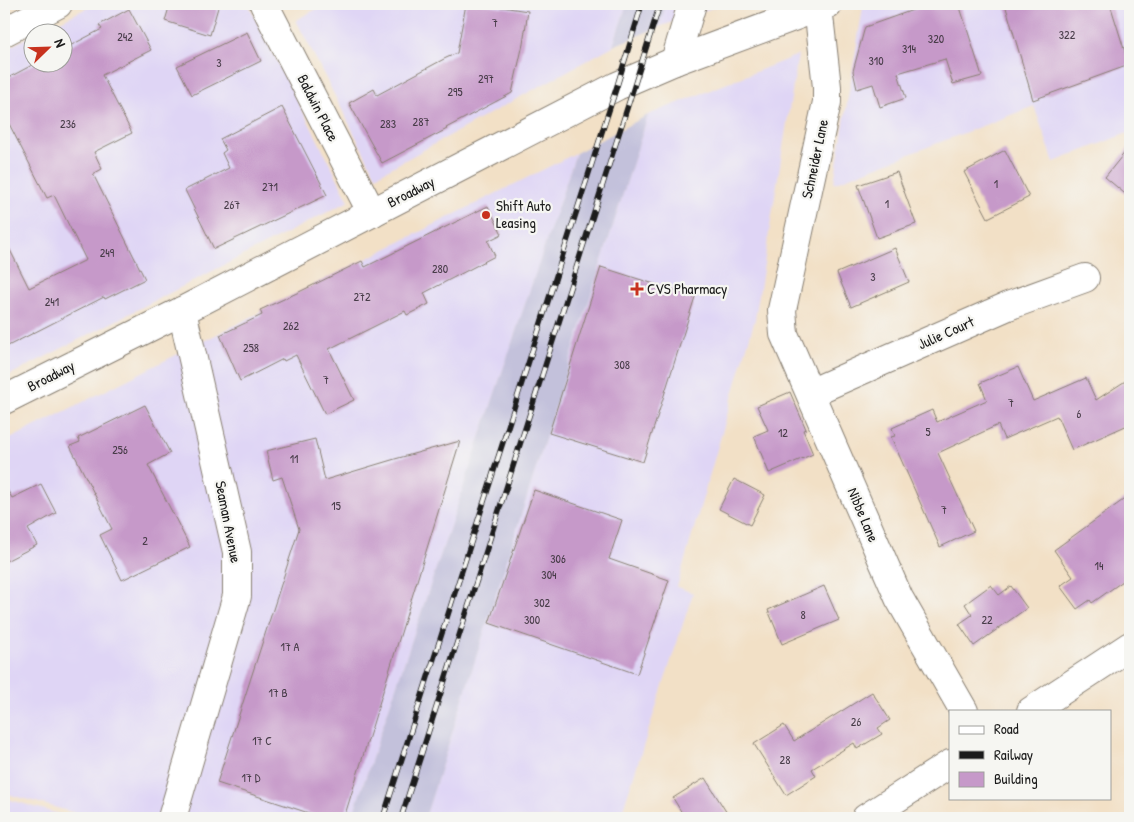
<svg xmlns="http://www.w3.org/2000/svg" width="1134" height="822" font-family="'Patrick Hand',sans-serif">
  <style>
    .built { fill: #dfd5f5 }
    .industrial { fill: #c3c1db }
    .building { fill: #c699c9 }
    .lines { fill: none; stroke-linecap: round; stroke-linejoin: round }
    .minor-casing { stroke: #877e71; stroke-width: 30 }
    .major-casing { stroke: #877e71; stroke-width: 30 }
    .minor { stroke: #fff; stroke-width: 28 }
    .major { stroke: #fff; stroke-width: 28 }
    .rail-casing { stroke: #1c1c1c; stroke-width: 5.5 }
    .rail { stroke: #f6f6f2; stroke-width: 4; stroke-dasharray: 11; stroke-linecap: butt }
    .poi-dot { fill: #c8321e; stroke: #f6f6f2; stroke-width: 2 }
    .labels { text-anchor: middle; stroke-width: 4.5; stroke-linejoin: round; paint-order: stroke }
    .number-label { font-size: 12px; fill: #463b47 }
    .street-label { font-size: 15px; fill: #1c1c1c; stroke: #f6f6f2 }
    .poi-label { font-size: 15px; fill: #1c1c1c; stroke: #f6f6f2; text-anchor: start }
  </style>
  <rect width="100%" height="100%" fill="#f6f6f2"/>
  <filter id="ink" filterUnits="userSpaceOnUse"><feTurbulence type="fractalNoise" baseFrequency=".02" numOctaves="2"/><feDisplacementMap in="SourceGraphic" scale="10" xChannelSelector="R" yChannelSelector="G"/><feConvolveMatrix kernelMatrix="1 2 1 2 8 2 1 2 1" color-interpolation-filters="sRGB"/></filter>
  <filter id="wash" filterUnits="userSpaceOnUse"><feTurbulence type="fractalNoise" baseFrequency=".0096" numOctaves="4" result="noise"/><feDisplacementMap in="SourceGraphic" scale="20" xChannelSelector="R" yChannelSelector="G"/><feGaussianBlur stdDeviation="1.12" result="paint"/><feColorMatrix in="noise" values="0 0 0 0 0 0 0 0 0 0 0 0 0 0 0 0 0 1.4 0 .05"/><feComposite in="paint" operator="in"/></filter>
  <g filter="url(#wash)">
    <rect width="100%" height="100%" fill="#f2e0c6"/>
    <path class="built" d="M95 4H248L349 201 4 378V50L32 35V62H62V32H38Z
      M326 4H627L613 46 376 176 296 20Z
      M666 4H723L659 27Z
      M872 4H1130V132L1054 162 1034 106 834 183 863 7Z
      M798 55 755 319 677 587 693 593 620 818H425L648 115Z
      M576 153 352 818H93L4 793V442Z
      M4 798 72 818H4Z"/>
    <path class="industrial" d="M627 4H666L659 27 613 46Z
      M648 115 425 818H352L576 153Z"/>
    <g id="blocks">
      <path class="building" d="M170 4H219L210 35 165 21Z
        M466 4H482L528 11 523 44 512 93 446 128 447 129 382 163 349 103 374 89 377 95 444 59 457 53Z
        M930 4H959L982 76 953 84 945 59 898 73 906 98 880 107 873 84 857 89 853 71 865 27Z
        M1005 4H1110L1129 65 1033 100Z
        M129 9 151 50 102 75 132 133 94 152 102 169 93 174 145 279 105 299 104 297 4 348V238L29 288 86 260 54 195 47 198 4 114V80L38 62H62V50L102 29 99 25Z
        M247 32 261 61 192 95 177 66Z
        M282 107 327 195 214 249 185 190 229 168 222 153 226 150 220 139Z
        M1130 146V198L1105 177Z
        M1005 150 1029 197 988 218 964 172Z
        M897 172 916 224 877 238 858 185Z
        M488 206 502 234 488 241 495 256 424 293 429 304 407 315 405 311 329 349 354 400 325 414 296 355 284 361 283 359 240 381 220 335 262 315 260 310 299 292 362 261 365 267Z
        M895 248 909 282 851 307 837 273Z
        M601 267 695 297 643 462 549 433Z
        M1018 367 1033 401 1086 378 1096 400 1130 378V424L1072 450 1057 416 1004 439 998 425 938 453 974 531 940 547 891 437 895 436 892 428 932 410 937 422 987 400 980 383Z
        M790 392 806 429 803 430 813 454 769 473 754 436 768 430 757 406Z
        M145 405 170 453 148 465 190 547 122 580 100 535 112 529 70 446 80 442 78 438Z
        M315 439 325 480 395 459 460 441 344 818H324L217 783 299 529 282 477 273 480 266 451Z
        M734 479 765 495 750 525 719 509Z
        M4 484 12 498 41 484 56 513 28 529 37 545 4 562Z
        M534 490 622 520 609 559 669 580 637 674 489 623Z
        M1130 495V576L1092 603 1090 600 1077 609 1060 586 1073 577 1054 550Z
        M991 585 999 595 1011 586 1027 608 974 646 959 624 972 615 965 604Z
        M824 586 839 620 782 644 768 610Z
        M872 692 890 720 878 728 882 734 857 749 854 743 812 769 816 776 786 795 754 744 784 725 794 741Z
        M705 778 730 818H685L673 798Z"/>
    </g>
  </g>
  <g filter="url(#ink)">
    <use href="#blocks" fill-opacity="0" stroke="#877e71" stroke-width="1"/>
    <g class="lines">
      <g class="minor-casing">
        <path id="minor" d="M264 4 372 213
          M818 7 827 87V102L782 310 784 334 899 598 964 711
          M4 32 58 4
          M675 61 692 4
          M810 393 1008 306 1085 278
          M1031 711 1130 646
          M172 818 237 596V552L182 311
          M866 818 950 764"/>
      </g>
      <g class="major-casing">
        <path id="major" d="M4 400 182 311 617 86 675 61 828 4"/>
      </g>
      <use href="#minor" class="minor"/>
      <use href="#major" class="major"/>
      <g class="rail-casing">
        <path id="rail" d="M383 818 602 132 617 86 642 4
          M401 818 623 121 637 77 660 4"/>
      </g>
      <use href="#rail" class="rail"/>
    </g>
  </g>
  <g class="poi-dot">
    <circle cx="486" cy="215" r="5"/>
    <path d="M634.5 281.5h5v5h5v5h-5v5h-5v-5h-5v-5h5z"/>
  </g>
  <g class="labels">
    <g class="number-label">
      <text x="495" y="27">7</text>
      <text x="1067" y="39">322</text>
      <text x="125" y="41">242</text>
      <text x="936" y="43">320</text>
      <text x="909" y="53">314</text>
      <text x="876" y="65">310</text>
      <text x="219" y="67">3</text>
      <text x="486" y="83">297</text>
      <text x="455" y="96">295</text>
      <text x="421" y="126">287</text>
      <text x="68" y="128">236</text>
      <text x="388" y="128">283</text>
      <text x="996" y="188">1</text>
      <text x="270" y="191">271</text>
      <text x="887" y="208">1</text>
      <text x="232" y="209">267</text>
      <text x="107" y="257">249</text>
      <text x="440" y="273">280</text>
      <text x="873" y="281">3</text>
      <text x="362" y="301">272</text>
      <text x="52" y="306">241</text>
      <text x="291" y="330">262</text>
      <text x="251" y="352">258</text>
      <text x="622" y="369">308</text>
      <text x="326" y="384">7</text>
      <text x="1011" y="407">7</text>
      <text x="1079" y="418">6</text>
      <text x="928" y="436">5</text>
      <text x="783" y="437">12</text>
      <text x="120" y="454">256</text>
      <text x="294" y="463">11</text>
      <text x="336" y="510">15</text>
      <text x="944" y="514">7</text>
      <text x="145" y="545">2</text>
      <text x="558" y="563">306</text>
      <text x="1099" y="570">14</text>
      <text x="549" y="579">304</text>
      <text x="542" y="607">302</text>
      <text x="803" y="619">8</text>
      <text x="532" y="624">300</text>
      <text x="987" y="624">22</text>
      <text x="290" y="651">17 A</text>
      <text x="278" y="697">17 B</text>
      <text x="856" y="726">26</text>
      <text x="262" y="745">17 C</text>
      <text x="785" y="764">28</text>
      <text x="251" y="782">17 D</text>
    </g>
    <g class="street-label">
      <text transform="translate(318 108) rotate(63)" y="5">Baldwin Place</text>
      <text transform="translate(815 159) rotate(-78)" y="5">Schneider Lane</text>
      <text transform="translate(411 192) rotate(-27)" y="5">Broadway</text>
      <text transform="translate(946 333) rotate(-24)" y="5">Julie Court</text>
      <text transform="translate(51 376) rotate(-27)" y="5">Broadway</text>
      <text transform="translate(863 515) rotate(67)" y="5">Nibbe Lane</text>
      <text transform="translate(228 522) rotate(79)" y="5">Seaman Avenue</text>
    </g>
    <g class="poi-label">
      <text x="496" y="211">Shift Auto<tspan x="496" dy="17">Leasing</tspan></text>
      <text x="647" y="294">CVS Pharmacy</text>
    </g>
  </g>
  <rect width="1134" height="822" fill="none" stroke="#f6f6f2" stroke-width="20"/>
  <rect x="949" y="710" width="162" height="90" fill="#f6f6f2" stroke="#9f9f9c"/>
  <rect x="959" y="726" width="25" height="8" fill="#ffffff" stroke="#9f9f9c"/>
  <text x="994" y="734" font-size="15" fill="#1c1c1c">Road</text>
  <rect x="959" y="751" width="25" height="8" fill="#1c1c1c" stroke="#9f9f9c"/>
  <text x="994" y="760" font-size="15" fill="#1c1c1c">Railway</text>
  <rect x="959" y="772" width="25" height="15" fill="#c699c9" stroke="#9f9f9c"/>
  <text x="994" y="784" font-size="15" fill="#1c1c1c">Building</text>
  <g transform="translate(48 48) rotate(67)"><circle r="24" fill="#f6f6f2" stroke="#9f9f9c"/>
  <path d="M0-4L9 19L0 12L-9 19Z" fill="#c8321e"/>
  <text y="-8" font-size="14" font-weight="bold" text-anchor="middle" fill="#1c1c1c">N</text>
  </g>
</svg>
